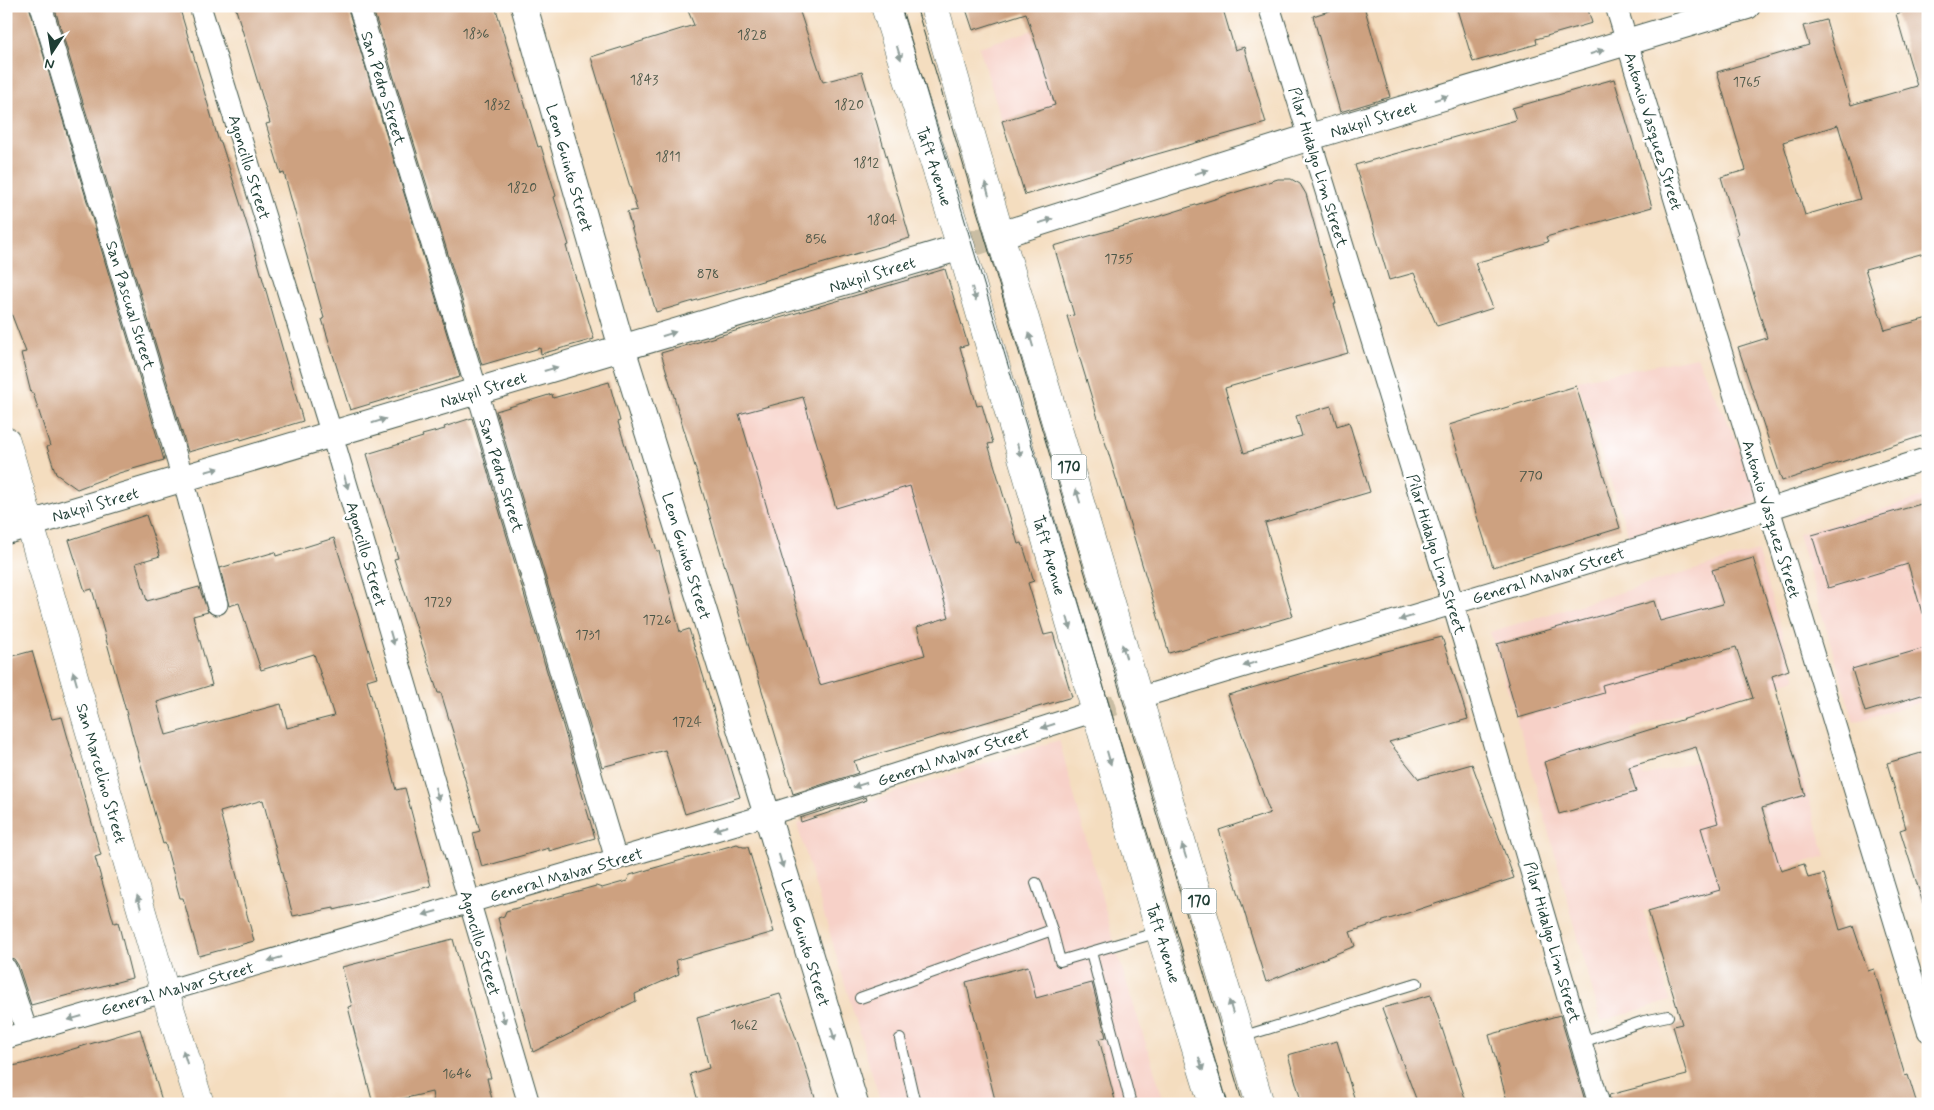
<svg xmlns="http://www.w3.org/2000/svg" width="1934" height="1110" font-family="Mynerve,sans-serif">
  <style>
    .built { fill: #f7d1c8 }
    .building { fill: #cda180; fill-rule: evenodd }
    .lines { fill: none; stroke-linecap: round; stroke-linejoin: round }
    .minor-tunnel { stroke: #c9bda3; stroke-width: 21; stroke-dasharray: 21 11; stroke-linecap: butt }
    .tertiary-tunnel { stroke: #c9bda3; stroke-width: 26; stroke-dasharray: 26 13; stroke-linecap: butt }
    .service-casing { stroke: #3f5549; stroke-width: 12 }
    .minor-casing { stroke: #3f5549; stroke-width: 23 }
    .tertiary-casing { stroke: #3f5549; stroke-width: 28 }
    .secondary-casing { stroke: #3f5549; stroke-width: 29 }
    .primary-casing { stroke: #3f5549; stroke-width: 29 }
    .service { stroke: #fff; stroke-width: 10 }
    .minor { stroke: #fff; stroke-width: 21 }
    .tertiary { stroke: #fff; stroke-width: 26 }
    .secondary { stroke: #fff; stroke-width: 28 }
    .primary { stroke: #fff; stroke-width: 28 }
    .tram { stroke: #1f3d34; stroke-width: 1 }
    .oneway { fill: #8f9e9a }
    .labels { text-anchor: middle; stroke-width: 5; stroke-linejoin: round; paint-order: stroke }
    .number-label { font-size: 14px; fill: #4a5647 }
    .shield { fill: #fff; stroke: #627771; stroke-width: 1 }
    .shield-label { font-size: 15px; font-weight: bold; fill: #1f3d34 }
    .street-label { font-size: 16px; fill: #1f3d34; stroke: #fff }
  </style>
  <rect width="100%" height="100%" fill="#fff"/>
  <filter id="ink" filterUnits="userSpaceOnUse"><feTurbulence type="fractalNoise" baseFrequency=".02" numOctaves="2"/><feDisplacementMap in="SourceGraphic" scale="10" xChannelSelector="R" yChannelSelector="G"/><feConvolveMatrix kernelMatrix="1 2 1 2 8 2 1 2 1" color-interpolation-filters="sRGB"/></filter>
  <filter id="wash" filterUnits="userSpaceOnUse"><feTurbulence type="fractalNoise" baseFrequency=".0096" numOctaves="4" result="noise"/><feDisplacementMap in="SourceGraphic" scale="20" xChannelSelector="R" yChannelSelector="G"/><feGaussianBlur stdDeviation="1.12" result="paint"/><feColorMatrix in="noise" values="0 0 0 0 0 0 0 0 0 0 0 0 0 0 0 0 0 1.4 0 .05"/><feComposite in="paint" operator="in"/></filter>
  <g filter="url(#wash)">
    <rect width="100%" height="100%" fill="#f4ddbf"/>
    <path class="built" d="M1091 12 1114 87 1002 121 979 47Z
      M945 269 968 345 960 347 977 406 982 405 993 443 988 445 1018 543H1023L1034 581 1028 583 1044 635 1053 633 1072 697 789 780 661 353Z
      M1697 357 1764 500 1631 542 1577 380Z
      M1928 496V700L1854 722 1798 534Z
      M1757 551 1796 679 1631 729 1643 776 1790 737 1826 856 1643 911 1670 1001 1601 1021 1529 760 1490 632Z
      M1059 740 1115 946 1165 1104H881L797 824Z"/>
    <g id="blocks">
      <path class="building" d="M6 6H29L164 460 119 473 77 489 56 474 47 447 50 446 33 393H31L21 353 26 352 6 300Z
        M54 6H179L219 142H221L249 231 303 421 241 440 240 438 188 452Z
        M235 6H347L460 377 350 410 322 319 324 318 284 173 281 174 266 124 270 123Z
        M372 6H495L538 147 541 146 556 196 554 197 569 245 566 246 594 339 541 354 540 348 482 365Z
        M686 6H798L823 82 862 72 910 238 656 312 627 212 637 210 591 57 694 25Z
        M965 6H1222L1235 50 1244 47 1266 123 1136 160 1025 195 1002 121 1055 105 1026 13 973 30Z
        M1345 6H1364L1390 97 1340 112 1313 16Z
        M1456 6H1587L1592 23 1536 39 1537 44 1473 62Z
        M1920 6H1928V103H1926L1928 111V252L1865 269 1885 330 1928 318V434L1782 481 1738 347 1767 338 1736 235 1738 234 1721 177 1746 170 1717 72 1809 45 1803 26 1826 20 1851 105 1917 86 1896 14ZM1838 125 1860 199 1805 215 1783 142Z
        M1614 79 1652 207 1546 237 1548 242 1475 263 1493 308 1437 326 1414 273 1389 280 1355 165 1516 120 1512 108Z
        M1278 179H1291L1300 184 1306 194 1336 304H1334L1348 353 1225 388 1244 453 1302 436 1296 416 1331 406 1337 426 1349 422 1370 492 1265 523 1293 616 1169 653 1067 316 1074 315 1054 246 1167 214Z
        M945 269 968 345 960 347 977 406 982 405 993 443 988 444 1018 544 1022 543 1034 581 1028 583 1044 635 1053 633 1072 697 854 761 858 773 793 794 661 353ZM803 397 836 508 910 486 949 617 917 627 925 655 820 685 739 414Z
        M609 382 620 421 618 422 657 551H659L680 632 689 629 740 797 685 814 665 750 602 767 496 411 552 394 553 398Z
        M1576 386 1620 528 1493 567 1462 469H1463L1449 425Z
        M472 418 577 773H576L595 838 549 851V848L482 867 473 833 480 831 462 769 464 768 441 693H438L394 559 398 558 367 454 423 437 422 435 445 429 444 427Z
        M1928 502V612L1922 613 1908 564 1828 588 1812 535Z
        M146 515 160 556 136 563 147 601 199 587 208 612 193 616 212 685 157 702 166 735 281 704 287 728 334 716 314 654 261 670 239 603 229 606 220 568 275 552 276 556 334 538 377 677 367 680 396 790 405 788 431 886 334 910V908L293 916 263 800 220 812 254 941 199 956 183 898H180L165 843 163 844 92 589 85 591 69 540Z
        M1753 558 1789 670 1772 676 1805 795 1762 808 1781 871 1804 864 1808 878 1824 874 1840 930 1853 926 1868 971 1874 969 1905 1076 1908 1075 1917 1104H1611L1609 1095 1687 1075 1673 1026 1682 1024 1648 911 1720 890 1701 828 1718 823 1696 747 1629 767 1636 792 1559 814 1544 762 1753 698 1736 647 1602 685 1604 693 1518 718 1497 644 1654 601 1660 621 1723 604 1712 570Z
        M1442 637 1468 719 1389 742 1419 779 1472 764 1514 878 1350 932 1355 946 1266 982 1219 830 1270 813 1228 695 1323 667Z
        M1928 647V693L1865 712 1852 669Z
        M32 651 52 719 62 717 101 855 95 857 114 923 118 922 132 978 31 1005 18 965 14 959 6 957V658Z
        M1928 751V902L1923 903 1900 830 1906 828 1887 763Z
        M866 797 867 800 801 822 800 818Z
        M737 844 743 847H748L774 932 676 960 679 974 635 994 636 1001 533 1052 498 918 504 916 506 911 596 886 602 888 627 881 630 875Z
        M453 939 491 1078H487L493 1104H434L432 1092 380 1104H373L348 1007 352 1006 342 967Z
        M1028 966 1036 998 1092 983 1106 1037 1099 1039 1116 1104H996L966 982Z
        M780 994 797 1041 817 1104H699L690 1074 709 1068 697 1018Z
        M1431 995 1467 1104H1418L1382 1008Z
        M1560 1015 1586 1104H1508L1489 1035Z
        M140 1029 163 1104H6V1067L23 1064Z
        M1337 1041 1356 1104H1302L1288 1055Z"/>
    </g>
  </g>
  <g filter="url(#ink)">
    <use href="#blocks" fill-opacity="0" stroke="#3f5549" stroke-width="1"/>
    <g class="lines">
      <path class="minor-tunnel" d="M1095 711 1138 698"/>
      <path class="tertiary-tunnel" d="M961 247 1000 235"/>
      <g class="service-casing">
        <path id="service" d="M1036 883 1052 930
          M1091 952 1131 1104
          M860 998 1052 930 1060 961 1159 932
          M1241 1037 1417 983
          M900 1039 915 1104
          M1582 1042 1644 1021 1668 1016"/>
      </g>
      <g class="minor-casing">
        <path id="minor" d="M41 6 183 479 217 604
          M200 6 332 435 529 1104
          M359 6 477 391 616 859
          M1269 6 1453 604 1599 1104
          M1616 6 1928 1031
          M1138 698 1769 509 1928 458
          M6 969 27 1032
          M6 1038 767 815 1095 711"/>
      </g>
      <g class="tertiary-casing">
        <path id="tertiary" d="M524 6 622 348 767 815 855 1104
          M1000 235 1310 137 1747 6
          M6 531 961 247"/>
      </g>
      <g class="secondary-casing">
        <path id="secondary" d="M6 441 165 992 200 1104"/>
      </g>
      <g class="primary-casing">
        <path id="primary" d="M885 6 961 247 1160 932 1213 1104
          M934 6 1000 235 1260 1104"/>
      </g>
      <use href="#service" class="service"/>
      <use href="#minor" class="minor"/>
      <use href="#tertiary" class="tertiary"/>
      <use href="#secondary" class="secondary"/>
      <use href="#primary" class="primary"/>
      <path class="tram" d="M901 6 1228 1104
        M916 6 1243 1104"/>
    </g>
    <defs><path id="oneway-solid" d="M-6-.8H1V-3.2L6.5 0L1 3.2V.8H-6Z" transform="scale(1.25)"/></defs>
    <g class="oneway">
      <use href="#oneway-solid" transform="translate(1597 52) rotate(-17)"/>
      <use href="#oneway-solid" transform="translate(899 53) rotate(73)"/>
      <use href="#oneway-solid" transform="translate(1441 98) rotate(-17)"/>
      <use href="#oneway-solid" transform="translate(1201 172) rotate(-17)"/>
      <use href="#oneway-solid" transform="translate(987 189) rotate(-106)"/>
      <use href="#oneway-solid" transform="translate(1046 221) rotate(-18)"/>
      <use href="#oneway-solid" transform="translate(974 294) rotate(74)"/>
      <use href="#oneway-solid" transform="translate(669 334) rotate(-17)"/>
      <use href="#oneway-solid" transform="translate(1031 340) rotate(-107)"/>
      <use href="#oneway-solid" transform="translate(551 369) rotate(-16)"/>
      <use href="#oneway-solid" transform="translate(379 421) rotate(-17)"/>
      <use href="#oneway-solid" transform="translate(1019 450) rotate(74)"/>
      <use href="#oneway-solid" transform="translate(212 470) rotate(-16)"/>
      <use href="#oneway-solid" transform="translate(346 482) rotate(74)"/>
      <use href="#oneway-solid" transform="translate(1078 496) rotate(-107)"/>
      <use href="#oneway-solid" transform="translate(1406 618) rotate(163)"/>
      <use href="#oneway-solid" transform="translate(1069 623) rotate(74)"/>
      <use href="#oneway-solid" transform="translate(392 638) rotate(74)"/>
      <use href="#oneway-solid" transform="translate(1124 651) rotate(-107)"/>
      <use href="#oneway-solid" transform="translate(1250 664) rotate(163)"/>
      <use href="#oneway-solid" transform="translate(75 678) rotate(-106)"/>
      <use href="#oneway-solid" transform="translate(1048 726) rotate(162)"/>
      <use href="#oneway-solid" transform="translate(1109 758) rotate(74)"/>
      <use href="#oneway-solid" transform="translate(860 785) rotate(162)"/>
      <use href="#oneway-solid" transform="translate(437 794) rotate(74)"/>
      <use href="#oneway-solid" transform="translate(721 828) rotate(163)"/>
      <use href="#oneway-solid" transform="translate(1184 851) rotate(-107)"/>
      <use href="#oneway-solid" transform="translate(781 861) rotate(73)"/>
      <use href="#oneway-solid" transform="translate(139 902) rotate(-106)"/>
      <use href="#oneway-solid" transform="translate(430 913) rotate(164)"/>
      <use href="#oneway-solid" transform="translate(275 959) rotate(164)"/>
      <use href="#oneway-solid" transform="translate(1231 1007) rotate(-107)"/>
      <use href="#oneway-solid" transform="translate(503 1017) rotate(74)"/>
      <use href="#oneway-solid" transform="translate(75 1018) rotate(164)"/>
      <use href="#oneway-solid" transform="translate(833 1034) rotate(73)"/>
      <use href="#oneway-solid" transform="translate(185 1057) rotate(-107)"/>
      <use href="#oneway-solid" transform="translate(1201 1064) rotate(73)"/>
    </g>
  </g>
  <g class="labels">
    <g class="number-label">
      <text x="476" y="38">1836</text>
      <text x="752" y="39">1828</text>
      <text x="644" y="84">1843</text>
      <text x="1747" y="86">1765</text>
      <text x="497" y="109">1832</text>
      <text x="849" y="109">1820</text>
      <text x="668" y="161">1811</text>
      <text x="866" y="167">1812</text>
      <text x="522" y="192">1820</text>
      <text x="882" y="224">1804</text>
      <text x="816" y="243">856</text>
      <text x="1119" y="263">1755</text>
      <text x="708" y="278">878</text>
      <text x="1531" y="480">770</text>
      <text x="438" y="606">1729</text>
      <text x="657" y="624">1726</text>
      <text x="588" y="639">1731</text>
      <text x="687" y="726">1724</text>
      <text x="744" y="1029">1662</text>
      <text x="457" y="1078">1646</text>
    </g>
    <g class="shield">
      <rect x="1051.5" y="454.5" width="35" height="25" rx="4"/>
      <rect x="1181.5" y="888.5" width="35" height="25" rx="4"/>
    </g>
    <g class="shield-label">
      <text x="1069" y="472">170</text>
      <text x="1199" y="906">170</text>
    </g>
    <g class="street-label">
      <text transform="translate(384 88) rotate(73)" y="6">San Pedro Street</text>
      <text transform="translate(1373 119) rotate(-17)" y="6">Nakpil Street</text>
      <text transform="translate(1654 131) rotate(73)" y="6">Antonio Vasquez Street</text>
      <text transform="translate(935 166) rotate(72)" y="6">Taft Avenue</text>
      <text transform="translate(250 167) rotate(73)" y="6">Agoncillo Street</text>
      <text transform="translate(1319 167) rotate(73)" y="6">Pilar Hidalgo Lim Street</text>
      <text transform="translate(570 168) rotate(74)" y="6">Leon Guinto Street</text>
      <text transform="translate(872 274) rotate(-17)" y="6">Nakpil Street</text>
      <text transform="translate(131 305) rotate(73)" y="6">San Pascual Street</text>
      <text transform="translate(483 389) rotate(-17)" y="6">Nakpil Street</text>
      <text transform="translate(502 475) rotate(73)" y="6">San Pedro Street</text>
      <text transform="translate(95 504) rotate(-16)" y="6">Nakpil Street</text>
      <text transform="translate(1772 519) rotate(73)" y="6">Antonio Vasquez Street</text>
      <text transform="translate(367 554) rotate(74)" y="6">Agoncillo Street</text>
      <text transform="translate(1437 554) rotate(73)" y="6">Pilar Hidalgo Lim Street</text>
      <text transform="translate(1050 555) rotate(74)" y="6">Taft Avenue</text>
      <text transform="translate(687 556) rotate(73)" y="6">Leon Guinto Street</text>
      <text transform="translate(1548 575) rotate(-17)" y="6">General Malvar Street</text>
      <text transform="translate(953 756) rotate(-18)" y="6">General Malvar Street</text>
      <text transform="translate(102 773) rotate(74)" y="6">San Marcelino Street</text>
      <text transform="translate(566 874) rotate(-16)" y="6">General Malvar Street</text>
      <text transform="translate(1553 942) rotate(74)" y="6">Pilar Hidalgo Lim Street</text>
      <text transform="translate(481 943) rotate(74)" y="6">Agoncillo Street</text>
      <text transform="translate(806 943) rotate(73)" y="6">Leon Guinto Street</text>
      <text transform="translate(1164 943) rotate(73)" y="6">Taft Avenue</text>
      <text transform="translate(177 988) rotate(-16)" y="6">General Malvar Street</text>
    </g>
  </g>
  <rect width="1934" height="1110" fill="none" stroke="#fff" stroke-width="25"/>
  <g transform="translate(52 52) rotate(192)" stroke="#ffffff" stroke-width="4" paint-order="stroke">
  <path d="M0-4L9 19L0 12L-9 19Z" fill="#1f3d34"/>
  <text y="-8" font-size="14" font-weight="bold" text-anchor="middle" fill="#1f3d34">N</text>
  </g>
</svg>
